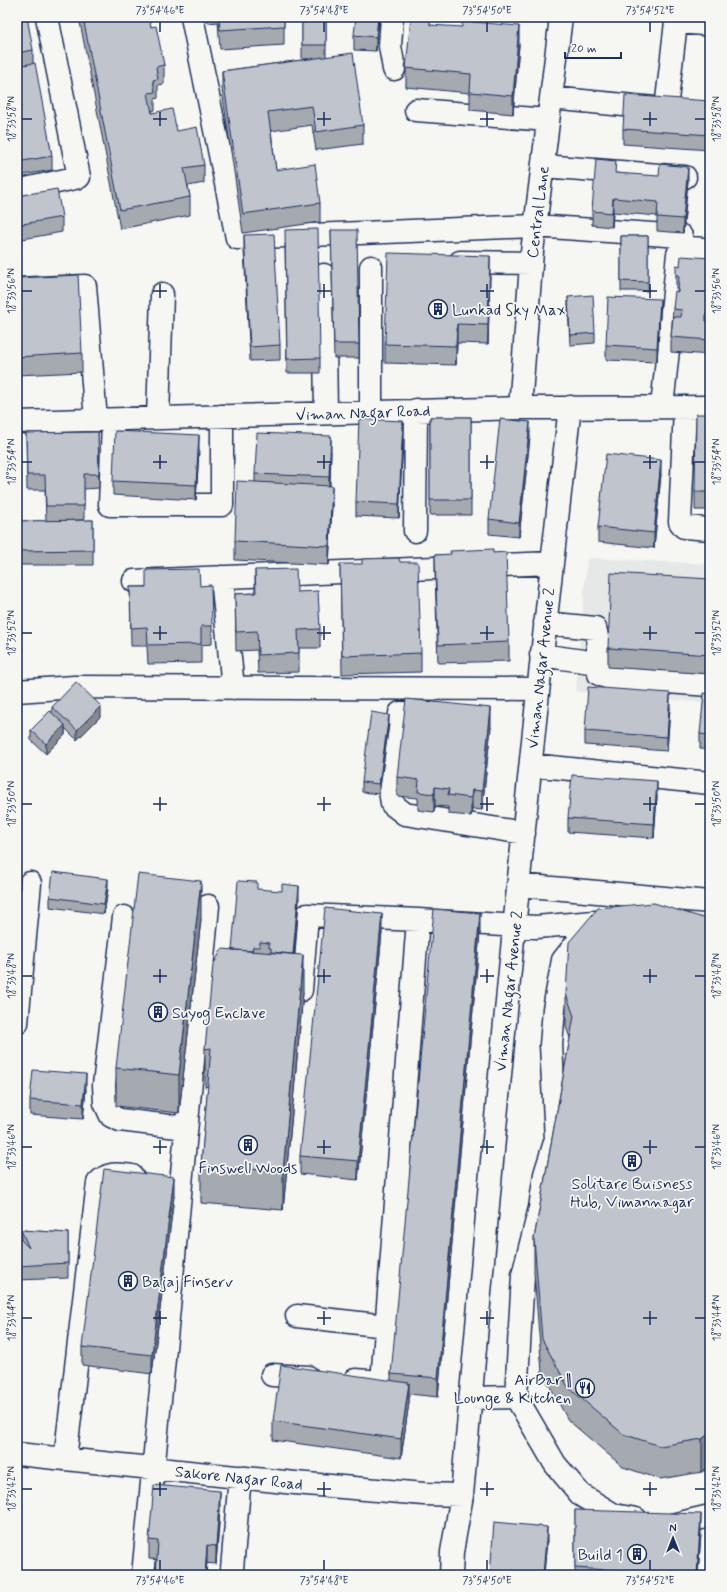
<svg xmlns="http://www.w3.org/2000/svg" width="727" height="1592" font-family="Mynerve,sans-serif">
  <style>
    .built { fill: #e6e7e7 }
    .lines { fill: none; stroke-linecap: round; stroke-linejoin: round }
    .minor-casing { stroke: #1b2f5e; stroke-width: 25 }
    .minor { stroke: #f6f6f2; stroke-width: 22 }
    .wall { fill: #a5a9b0; stroke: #1b2f5e }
    .shaded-wall { fill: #868990; stroke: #1b2f5e }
    .building { fill: #c0c4cd; stroke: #1b2f5e }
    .ticks { fill: none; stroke: #1b2f5e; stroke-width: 1.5 }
    .labels { text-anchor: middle; stroke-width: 3.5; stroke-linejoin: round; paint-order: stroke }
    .street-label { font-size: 16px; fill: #1b2f5e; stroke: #f6f6f2 }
    .poi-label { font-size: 16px; fill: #1b2f5e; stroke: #f6f6f2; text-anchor: start }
    .neatline { fill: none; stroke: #1b2f5e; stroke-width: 1.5 }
    .ticks-label { font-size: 10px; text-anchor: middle; fill: #1b2f5e }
  </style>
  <rect width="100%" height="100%" fill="#f6f6f2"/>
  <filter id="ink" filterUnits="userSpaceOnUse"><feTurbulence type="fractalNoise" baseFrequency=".025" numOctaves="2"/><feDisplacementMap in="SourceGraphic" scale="8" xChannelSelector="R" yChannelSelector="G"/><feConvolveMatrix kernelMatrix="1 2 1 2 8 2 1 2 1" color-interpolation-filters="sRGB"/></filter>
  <g filter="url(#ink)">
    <path class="built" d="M587 558 710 564V703L576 692Z"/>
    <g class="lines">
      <g class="minor-casing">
        <path id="minor" d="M192 17 237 238 535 226 681 236
          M392 17 390 46 394 69
          M551 98 655 108
          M666 109 676 22 704 24V17
          M416 110 548 120
          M543 166 685 177
          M17 191 79 177 47 17
          M460 262 531 263
          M371 267V412
          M324 275 326 413
          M17 289 85 286 96 420
          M662 407 678 254C687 245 699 249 710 250
          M685 407 680 522 684 527 710 529
          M520 408 532 252 561 17
          M158 418 162 294
          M113 420 110 505H222V416
          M17 422 520 408 710 407
          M415 531 416 410
          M222 577 233 688
          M134 581 551 563
          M545 623 595 628C600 643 597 659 599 674L609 678 710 685
          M541 655 597 663
          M17 691 74 687 537 689
          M434 714 400 713 390 790 392 804 405 814 524 833
          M531 765 710 783
          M518 885 710 902
          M124 917 104 1085 105 1103 111 1116 120 1120 186 1128
          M301 990 307 915 418 920
          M17 1023 30 883
          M297 1316 386 1326
          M272 1375 308 1377
          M355 1380 382 1382 418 920 536 927 594 922 615 923
          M516 1397 523 1275 540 1208 545 1174 556 1139 551 1045 554 1009 563 960 587 930
          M470 1398 516 1397 555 1464 581 1495 614 1515 636 1519
          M17 1454 295 1483 424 1494 462 1495
          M65 1459 98 1183C108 1172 118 1174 132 1176
          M672 1525 710 1516
          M232 1569 240 1477
          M143 1575 208 906
          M451 1575 452 1552 462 1495C494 1132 527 769 570 407"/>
      </g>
      <use href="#minor" class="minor"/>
    </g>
    <path class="wall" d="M17 17 33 50V63L52 156V170L17 176Z
      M79 17H149L151 27 164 65V84L158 85V98L155 99V110L152 111V113L177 131 204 165V183L188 186 190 197V215L120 229Z
      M207 17H284V45L220 49 218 22 208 23Z
      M302 17H326V57L363 125V144L316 150 312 125 271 131 276 170 320 203V222L243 233 222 90V71L309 59H302Z
      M379 17 376 51 354 50V35Z
      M430 25 519 45 513 114 470 110V93L406 87V68Z
      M710 101V150L623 144V129Z
      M616 173 688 181 683 233 657 231V216L613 212 612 227 592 225V211Z
      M17 196 62 217V232L17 240Z
      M331 230 359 344V358H334Z
      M244 235 280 345V360L250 361 244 250Z
      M621 236H648V291H621Z
      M285 244 320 358V373H287Z
      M710 258V355L671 352V337L673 309 678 289H676V275L680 266Z
      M490 275 488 344 457 343 456 365 385 363V344Z
      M17 278 82 353V372L17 375Z
      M568 297 595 333V343L570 345 568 307Z
      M660 314 657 362 606 360V345Z
      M710 414V510H695V492Z
      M430 417H471V515H430Z
      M98 432 99 488 84 489V520L56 521 93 520V565H17V521H46L45 490H27L26 433Z
      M403 436 399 518 356 516V502Z
      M530 437 519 537 489 534V519Z
      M199 450 196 500 113 495V481Z
      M331 451 330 486 332 505 329 565 235 560V541L255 482V474Z
      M661 474 654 548 598 542V527Z
      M493 553 509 642V661L438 663 435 573V555Z
      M340 564 421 653V672L342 674Z
      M255 570 297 592 320 629V648H299V672L258 673 257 650 236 651 235 594 255 593Z
      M710 579V674L608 667V648Z
      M200 586 212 626V644L201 645V663L148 664 147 646H131L130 587Z
      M710 694V750L700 749V734Z
      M52 707 101 716 77 740 65 728V735L46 754 31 740V730L52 713Z
      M670 707 667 751 585 745V731Z
      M389 724 379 794 362 792V782Z
      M491 727 482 810 472 809 471 816 448 814V807L435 806 434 812 418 810V798L397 796V777Z
      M657 796 654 838 568 832V818Z
      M108 889 104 914 50 907V897Z
      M299 900 295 954 303 993 283 1210 201 1203V1165L208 1086 205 1087V1049L232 950Z
      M201 919 179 1113 116 1106V1068Z
      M710 920V1466L702 1472 660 1479 623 1467 568 1420 542 1372 534 1272V1239L570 1038 566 1027V994Z
      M382 932 358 1180 300 1174V1156Z
      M480 932 438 1397 409 1394V1402L401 1458 273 1440V1421L391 1381V1374Z
      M86 1089 83 1119 30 1115V1100Z
      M174 1196 152 1374 82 1365V1347Z
      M21 1230 68 1233V1278L17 1280V1236L21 1240Z
      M220 1509 216 1564 149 1559V1540Z
      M575 1510 701 1533 698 1575H575Z"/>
    <path class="shaded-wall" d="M378 17H379L376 51V37Z
      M519 26V45L513 114V96Z
      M688 167V181L683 233V219Z
      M613 198V212L612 227V213Z
      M490 256V275L488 344V325Z
      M660 299V314L657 362V348Z
      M457 324V343L456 365V346Z
      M403 421V436L399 518V504Z
      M530 422V437L519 537V523Z
      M199 435V450L196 500V485Z
      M331 436V451L329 491V477Z
      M661 460V474L654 548V533Z
      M332 486V505L329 565V546Z
      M670 693V707L667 751V737Z
      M101 706V716L77 740V730Z
      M491 708V727L482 810V791Z
      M389 715V724L379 794V784Z
      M65 725V735L46 754V744Z
      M657 781V796L654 838V824Z
      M435 787V806L434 812V794Z
      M472 790V809L471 816V798Z
      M20 877V891L17 917V903Z
      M108 879V889L104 914V904Z
      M201 881V919L179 1113V1075Z
      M299 886V900L293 971V956Z
      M480 913V932L438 1397V1378Z
      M382 914V932L358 1180V1161Z
      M303 955V993L283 1210V1172Z
      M86 1074V1089L83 1119V1104Z
      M174 1177V1196L152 1374V1355Z
      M409 1383V1402L401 1458V1439Z
      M710 1433V1466L702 1472V1439Z
      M220 1491V1509L216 1564V1546Z
      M701 1514V1533L698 1575H697Z
      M547 1527V1542L544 1575H543Z
      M207 1545V1563L206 1575H205Z"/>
    <path class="building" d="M17 17H27L33 50 17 53Z
      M83 17H149L151 27 156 26 164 65 156 67 158 79 153 80 155 92 148 93 152 113 172 109 177 131 197 127 204 165 184 168 190 197 120 210Z
      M219 17H284V26L220 30Z
      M302 17H326V45H302Z
      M356 17H378L376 37 354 35Z
      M411 17 430 19V25L462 27V21L519 26 513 96 470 92 471 74 406 68Z
      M353 53 363 125 316 132 312 106 268 112 276 170 315 164 320 203 243 214 222 71Z
      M35 63 52 156 17 162V66Z
      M625 95 710 101V135L623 129Z
      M596 159 616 161 615 173 659 176 660 164 688 167 683 219 657 217 658 202 613 198 612 213 592 211Z
      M57 189 62 217 17 225V196Z
      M318 229 320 358 287 359 285 230Z
      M331 230H357L359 344H334Z
      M274 234 280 345 250 347 244 235Z
      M621 236H648V282L621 281Z
      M388 253 490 256 488 325 457 324 456 346 385 344Z
      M681 256 710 258V313H706V321L710 322V340L671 337 673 317H681L682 310 673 309 675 291 678 292 679 275H676V265L680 266Z
      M78 275 82 353 17 357V278Z
      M593 295 595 333 570 335 568 297Z
      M608 297 660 299 657 348 606 345Z
      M696 414H710V492H695Z
      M430 417H471V500H430Z
      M359 419 403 421 399 504 356 502Z
      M500 419 530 422 519 523 489 519Z
      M115 431 199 435 196 485 113 481Z
      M98 432 99 474H84V506H46L45 475H27L26 433Z
      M257 433 331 436 329 477 255 474Z
      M606 454 661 460 654 533 598 527Z
      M237 481 332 486 329 546 235 541Z
      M93 520V550L17 551V521Z
      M493 549V553L506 552 509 642 438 645 435 555 451 554 450 551Z
      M399 558 400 562H418L421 653 342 656 340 564H362V559Z
      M199 569 200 586 211 585 212 626H201V644L148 645 147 627 131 628 130 587H146V570Z
      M296 569 297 592 318 591 320 629 298 630 299 653 258 655 257 631 236 632 235 594 256 593 255 570Z
      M611 573 710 579V655L608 648Z
      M76 682 101 706 77 730 52 707Z
      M588 687 670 693 667 737 585 731Z
      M704 693 710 694V735L700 734Z
      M406 699 491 708 482 791 472 790 471 798 448 795 449 789 435 787 434 794 418 792 419 780 397 777Z
      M50 711 65 725 46 744 31 730Z
      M371 712 389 715 379 784 362 782Z
      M572 775 657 781 654 824 568 818Z
      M53 872 108 879 104 904 50 897Z
      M17 874 20 877 17 903Z
      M138 874 201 881 179 1075 116 1068Z
      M238 881 257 882V889L282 891V884L299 886 293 954 271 952V948H269V943L260 942V947H253L252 951 232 950Z
      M654 903 710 920V1433L702 1439 660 1446 623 1434 568 1387 542 1339 534 1239 574 1016 566 994 569 942 598 908Z
      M325 908 382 914 358 1161 300 1156Z
      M434 909 480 913 438 1378 391 1374Z
      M222 949 303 955 283 1172 201 1165 211 1048 205 1049 213 965Z
      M33 1070 86 1074 83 1104 30 1100Z
      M104 1169 174 1177 152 1355 82 1347Z
      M21 1230 68 1233V1263L17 1266V1236L29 1248Z
      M281 1365 409 1383 401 1439 273 1421Z
      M154 1485 220 1491 216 1546 207 1545 205 1575H156L158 1541 149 1540Z
      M575 1510 701 1514 697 1575H686L575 1568Z
      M494 1522 547 1527 543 1575H490Z"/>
  </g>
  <path class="ticks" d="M160 22V32M324 22V32M487 22V32M650 22V32M160 112V126M324 112V126M487 112V126M650 112V126M22 119H32M153 119H167M317 119H331M480 119H494M643 119H657M695 119H705M160 284V298M324 284V298M487 284V298M650 284V298M22 291H32M153 291H167M317 291H331M480 291H494M643 291H657M695 291H705M160 455V469M324 455V469M487 455V469M650 455V469M22 462H32M153 462H167M317 462H331M480 462H494M643 462H657M695 462H705M160 626V640M324 626V640M487 626V640M650 626V640M22 633H32M153 633H167M317 633H331M480 633H494M643 633H657M695 633H705M160 797V811M324 797V811M487 797V811M650 797V811M22 804H32M153 804H167M317 804H331M480 804H494M643 804H657M695 804H705M160 969V983M324 969V983M487 969V983M650 969V983M22 976H32M153 976H167M317 976H331M480 976H494M643 976H657M695 976H705M160 1140V1154M324 1140V1154M487 1140V1154M650 1140V1154M22 1147H32M153 1147H167M317 1147H331M480 1147H494M643 1147H657M695 1147H705M160 1311V1325M324 1311V1325M487 1311V1325M650 1311V1325M22 1318H32M153 1318H167M317 1318H331M480 1318H494M643 1318H657M695 1318H705M160 1482V1496M324 1482V1496M487 1482V1496M650 1482V1496M22 1489H32M153 1489H167M317 1489H331M480 1489H494M643 1489H657M695 1489H705M160 1560V1570M324 1560V1570M487 1560V1570M650 1560V1570"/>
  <defs>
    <g id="building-ring" transform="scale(1)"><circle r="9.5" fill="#f6f6f2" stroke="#1b2f5e" stroke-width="1.5"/><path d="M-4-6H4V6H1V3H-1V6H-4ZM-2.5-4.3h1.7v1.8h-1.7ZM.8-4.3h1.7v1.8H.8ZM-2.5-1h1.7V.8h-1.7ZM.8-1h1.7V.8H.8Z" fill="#1b2f5e"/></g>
    <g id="restaurant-ring" transform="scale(1)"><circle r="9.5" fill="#f6f6f2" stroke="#1b2f5e" stroke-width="1.5"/><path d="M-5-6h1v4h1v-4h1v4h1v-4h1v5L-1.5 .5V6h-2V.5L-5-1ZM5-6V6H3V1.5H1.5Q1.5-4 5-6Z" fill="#1b2f5e"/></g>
  </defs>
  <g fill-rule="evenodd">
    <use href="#building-ring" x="438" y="309"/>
    <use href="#building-ring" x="158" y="1012"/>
    <use href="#building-ring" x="248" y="1145"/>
    <use href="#building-ring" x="632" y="1161"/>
    <use href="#building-ring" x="128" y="1281"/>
    <use href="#restaurant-ring" x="585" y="1388"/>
    <use href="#building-ring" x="637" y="1554"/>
  </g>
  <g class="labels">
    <g class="street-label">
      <text transform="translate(537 212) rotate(-83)" y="6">Central Lane</text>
      <text transform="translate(363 412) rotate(-2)" y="6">Viman Nagar Road</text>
      <text transform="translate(540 668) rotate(-84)" y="6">Viman Nagar Avenue 2</text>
      <text transform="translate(508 991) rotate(-84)" y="6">Viman Nagar Avenue 2</text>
      <text transform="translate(239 1477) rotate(6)" y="6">Sakore Nagar Road</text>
    </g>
    <g class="poi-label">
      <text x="452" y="315">Lunkad Sky Max</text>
      <text x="172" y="1018">Suyog Enclave</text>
      <text x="248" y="1173" text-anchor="middle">Finswell Woods</text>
      <text x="632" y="1189" text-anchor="middle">Solitare Buisness<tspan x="632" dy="18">Hub, Vimannagar</tspan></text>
      <text x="142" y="1287">Bajaj Finserv</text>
      <text x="571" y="1385" text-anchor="end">AirBar ||<tspan x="571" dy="18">Lounge &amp; Kitchen</tspan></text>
      <text x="623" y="1560" text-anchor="end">Build 1</text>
    </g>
  </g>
  <rect width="727" height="1592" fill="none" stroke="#f6f6f2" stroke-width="44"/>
  <g transform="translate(673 1538)" stroke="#f6f6f2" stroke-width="3" paint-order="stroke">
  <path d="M0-3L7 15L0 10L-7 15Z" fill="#1b2f5e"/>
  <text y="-6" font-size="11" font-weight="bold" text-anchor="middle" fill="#1b2f5e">N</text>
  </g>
  <path d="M565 52v6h56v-6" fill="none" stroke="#1b2f5e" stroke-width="2"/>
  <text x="571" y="52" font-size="12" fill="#1b2f5e" stroke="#f6f6f2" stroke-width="3" paint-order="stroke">20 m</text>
  <rect x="22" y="22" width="683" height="1548" class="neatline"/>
  <g class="ticks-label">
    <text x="160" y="14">73°54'46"E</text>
    <text x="324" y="14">73°54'48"E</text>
    <text x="487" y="14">73°54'50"E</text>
    <text x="650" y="14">73°54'52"E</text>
    <text transform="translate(11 119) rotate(-90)" y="4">18°33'58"N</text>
    <text transform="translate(716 119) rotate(-90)" y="4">18°33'58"N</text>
    <text transform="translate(11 291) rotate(-90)" y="4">18°33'56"N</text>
    <text transform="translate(716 291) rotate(-90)" y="4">18°33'56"N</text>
    <text transform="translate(11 462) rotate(-90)" y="4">18°33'54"N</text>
    <text transform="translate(716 462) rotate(-90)" y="4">18°33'54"N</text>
    <text transform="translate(11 633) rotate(-90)" y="4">18°33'52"N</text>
    <text transform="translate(716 633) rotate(-90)" y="4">18°33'52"N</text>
    <text transform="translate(11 804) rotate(-90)" y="4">18°33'50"N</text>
    <text transform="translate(716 804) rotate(-90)" y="4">18°33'50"N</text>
    <text transform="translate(11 976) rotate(-90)" y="4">18°33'48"N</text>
    <text transform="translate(716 976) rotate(-90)" y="4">18°33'48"N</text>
    <text transform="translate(11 1147) rotate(-90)" y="4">18°33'46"N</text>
    <text transform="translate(716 1147) rotate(-90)" y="4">18°33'46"N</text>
    <text transform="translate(11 1318) rotate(-90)" y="4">18°33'44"N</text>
    <text transform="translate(716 1318) rotate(-90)" y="4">18°33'44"N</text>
    <text transform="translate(11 1489) rotate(-90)" y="4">18°33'42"N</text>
    <text transform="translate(716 1489) rotate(-90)" y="4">18°33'42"N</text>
    <text x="160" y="1584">73°54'46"E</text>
    <text x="324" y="1584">73°54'48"E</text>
    <text x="487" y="1584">73°54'50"E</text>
    <text x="650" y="1584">73°54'52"E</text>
  </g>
</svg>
